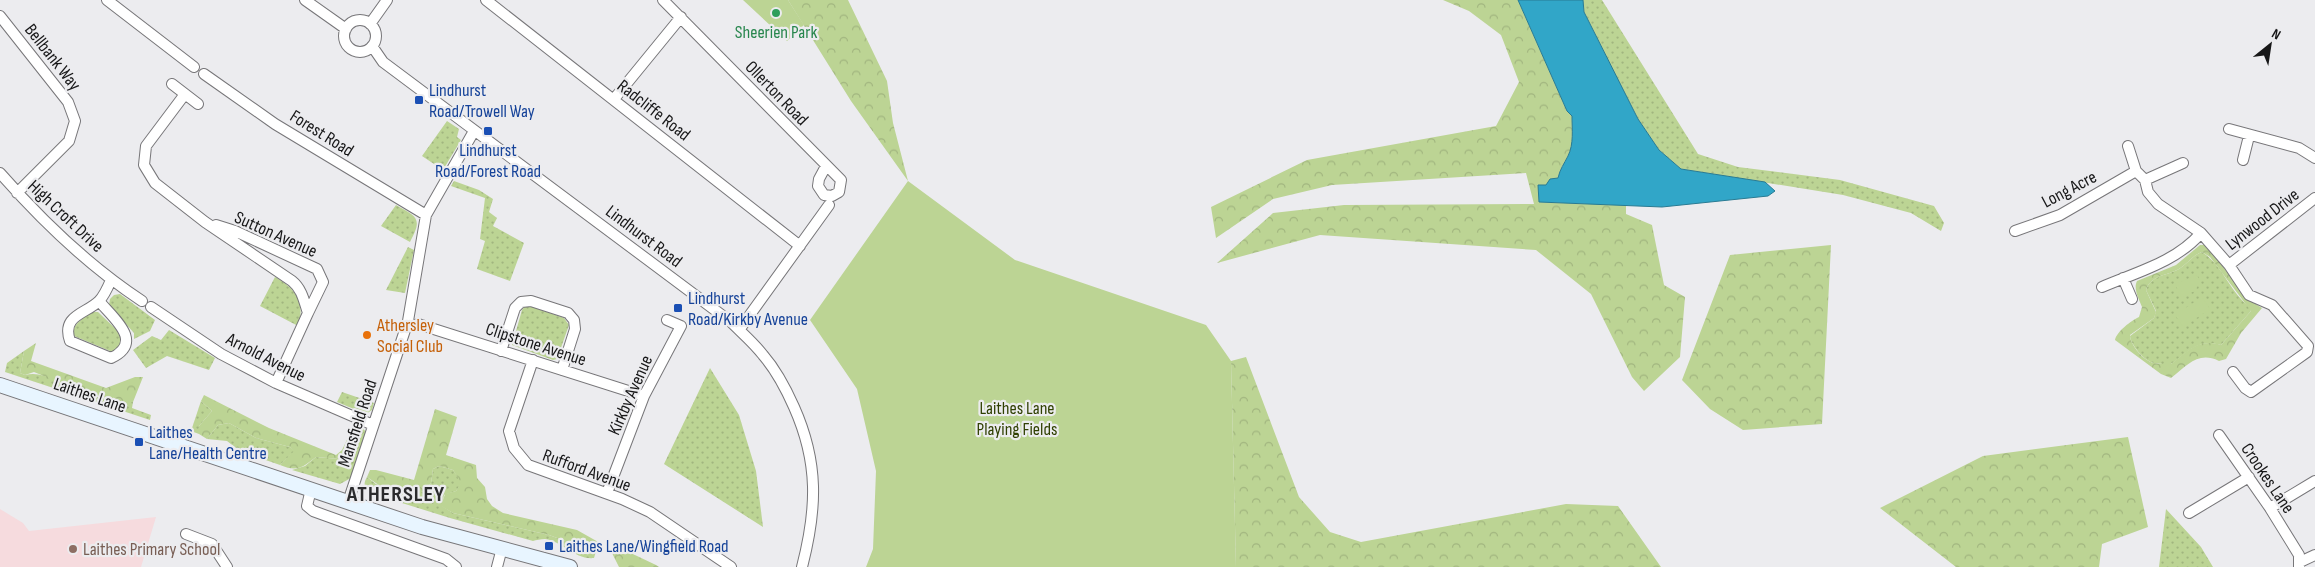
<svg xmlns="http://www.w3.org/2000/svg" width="2315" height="567" font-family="'Sofia Sans Condensed',sans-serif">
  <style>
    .education { fill: #f6dbde }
    .grass { fill: url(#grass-dots) }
    .forest { fill: url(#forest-crowns); fill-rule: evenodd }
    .green { fill: #bcd494 }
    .water { fill: #31a6c8; stroke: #297b93 }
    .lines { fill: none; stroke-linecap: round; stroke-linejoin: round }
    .street-casing { stroke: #777679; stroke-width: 12 }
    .secondary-casing { stroke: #777679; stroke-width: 16 }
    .street { stroke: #fff; stroke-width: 10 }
    .secondary { stroke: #e8f5ff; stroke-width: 14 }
    .leisure-dot { fill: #2e9e5b; stroke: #ececef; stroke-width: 2 }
    .transit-dot { fill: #1a4fb4; stroke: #ececef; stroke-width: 2 }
    .food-dot { fill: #e8710a; stroke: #ececef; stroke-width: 2 }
    .education-dot { fill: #8d6e63; stroke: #ececef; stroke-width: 2 }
    .labels { text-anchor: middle; stroke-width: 4.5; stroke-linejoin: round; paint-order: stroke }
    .leisure-label { font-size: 18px; fill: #27864d; stroke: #ececef }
    .street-label { font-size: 18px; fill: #171718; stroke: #ececef }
    .transit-label { font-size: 18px; fill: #164399; stroke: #ececef; text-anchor: start }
    .food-label { font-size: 18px; fill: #c56008; stroke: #ececef; text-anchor: start }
    .park-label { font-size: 18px; fill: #304002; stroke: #ececef }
    .education-label { font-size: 18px; fill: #785e54; stroke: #ececef; text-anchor: start }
    .district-label { font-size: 22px; font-weight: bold; letter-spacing: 1px; fill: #2b2b2d; stroke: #ececef }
  </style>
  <defs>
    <pattern id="grass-dots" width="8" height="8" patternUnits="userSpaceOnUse" patternTransform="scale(1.25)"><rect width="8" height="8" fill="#bcd494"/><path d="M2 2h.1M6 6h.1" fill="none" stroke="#a1b57f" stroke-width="1.8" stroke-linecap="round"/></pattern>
    <pattern id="forest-crowns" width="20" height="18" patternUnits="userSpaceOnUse" patternTransform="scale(1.25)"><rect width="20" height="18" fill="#bcd494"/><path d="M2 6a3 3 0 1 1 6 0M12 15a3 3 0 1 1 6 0" fill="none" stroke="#a1b57f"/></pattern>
  </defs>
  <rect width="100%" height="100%" fill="#ececef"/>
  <path class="education" d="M0 509 23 523 29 531 156 517 141 567H0Z"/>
  <path class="grass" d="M1583 0H1602L1698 154 1738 167 1840 180 1934 206 1944 223 1941 231 1911 213 1843 195 1681 169 1659 150 1638 119 1584 12Z
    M447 121 459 129 457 137 461 140 443 170 422 156Z
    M454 181 479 190 493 199 489 212 497 218 493 226 524 243 510 281 477 269 485 241 480 239 485 198 451 186Z
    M396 205C417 217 423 218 410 242L381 226Z
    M408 247 414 250 405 293 386 290Z
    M2202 252C2223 265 2230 293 2250 307L2251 311 2221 345C2198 338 2188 352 2171 364 2165 364 2159 364 2154 363 2144 361 2131 345 2130 336L2154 318 2156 311 2146 290C2151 275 2166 276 2179 269 2187 264 2193 255 2202 252Z
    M275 277C295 288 306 302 298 326L260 306Z
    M120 294 155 320 150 331 134 339V333L109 305 110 299 114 295Z
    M525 306H530L564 318 569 325 557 359 553 360 512 345 522 310Z
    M91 312H98L120 333 123 341 115 351H110L74 336C71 324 83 319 91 312Z
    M169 330 215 358 209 370 167 356 146 368 133 350 152 336 161 340Z
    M24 351 20 373 25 375C42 370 60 383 76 390 93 396 114 402 133 402L132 408 151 415 150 420 5 372 7 363Z
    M710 368 739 415 756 471 763 527 664 464Z
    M342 392 374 403 372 410 366 414 337 402Z
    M201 401 212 411 199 426V434L191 431Z
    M229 423 256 438 290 447 295 451 280 465 240 451 227 441 207 439 218 425Z
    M355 423 361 426 366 432 351 478 340 484 292 470 305 466 316 457 339 459 359 430Z
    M439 466 453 470 462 483 456 491 444 495 442 506 453 513 549 535 593 551 597 548 594 558C575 560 562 541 545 539 541 539 536 540 533 541L450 518 370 493C364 487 363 484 367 477L376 484 423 492 431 483 433 469Z
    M2166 509 2201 547 2213 567H2159Z"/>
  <path class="forest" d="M788 0H848L887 81 893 123 908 181 851 101Z
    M1443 0H1518L1567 111 1572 116C1572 129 1575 144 1568 156 1564 164 1560 169 1558 178L1546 185 1539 202 1626 205V214L1652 225 1664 285 1685 297 1680 357 1644 391 1632 377 1591 294 1536 250 1320 235 1217 263 1273 213 1344 205 1534 204 1526 173 1332 185 1273 199 1216 238 1211 207 1307 160 1496 126 1519 82 1501 35 1469 11Z
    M1831 245 1822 424 1743 430 1710 409 1682 380 1730 255Z
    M2200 245H2204L2210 250 2249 300 2262 308 2241 333 2226 359 2219 361C2198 351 2188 365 2171 378L2161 374 2115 340C2117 331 2131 321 2139 317L2142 307C2139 299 2133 289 2137 281L2176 265ZM2202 252 2210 257 2251 311 2221 345C2198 338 2188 351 2171 364 2165 364 2159 364 2154 363 2144 361 2130 345 2130 335L2154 318 2156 312 2146 290C2151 275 2166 276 2179 269 2187 264 2193 255 2202 252Z
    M36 343 31 361 106 388 135 377H143L133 402H120L78 390 34 372 25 375 20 373 24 351Z
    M1246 357 1299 497 1330 532 1361 542 1566 504 1618 506 1661 567H1236L1231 361Z
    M204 395 269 428 336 455 342 450 355 423 360 430 349 450 339 459 316 457C302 468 297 472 280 465L294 451 290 447 256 438 229 423 218 425 207 439 199 434V426L212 411 201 401Z
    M435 409 457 417 446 455 476 465 477 478 485 487 487 499 492 506 503 513 577 530 600 543 597 548 593 551 549 535 453 513 441 506 445 494 456 491 461 483 453 470 439 466 433 469 431 483 423 492H389L367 477 370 470H376L414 480Z
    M2128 437 2148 527 2102 544 2099 567H1956L1880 508 1983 456Z
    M616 546 656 565 659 567H619L612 553Z"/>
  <path class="green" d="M743 0H788L804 25 787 41Z
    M908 181 1015 260 1206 325 1231 361 1236 567H866L873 549 876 471 857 389 810 320Z
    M2197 275 2200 281 2195 291 2181 297 2175 284Z
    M2202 297 2210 309 2183 327 2175 315Z"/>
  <path class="water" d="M1518 0H1583L1584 12 1638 119 1659 150 1681 169 1765 182 1775 191 1768 196 1662 207 1539 202 1538 185H1546L1550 179 1558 178C1560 169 1564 164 1568 156 1574 144 1572 129 1572 116L1567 111Z"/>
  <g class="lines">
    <g class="street-casing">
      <path id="street" d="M107 0 194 67
        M305 0 346 29
        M486 0 800 246
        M663 0 841 180 839 192 832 196 824 195 818 186 819 179 826 166
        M0 16 68 102 75 121 69 141 17 193
        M344 36a16 16 0 1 1 32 0a16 16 0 1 1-32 0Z
        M370 24 387 0
        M372 46 383 62 731 322C742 333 754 343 763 355 776 370 786 389 794 407 819 463 817 509 802 567
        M204 74 275 124 426 215
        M172 84 185 94 146 146 144 165 155 183 205 222 292 281C302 289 304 301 308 313L276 383
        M185 94 198 104
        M614 99 681 17
        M2229 129 2299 148 2315 158
        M2128 146 2136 171 2145 180 2148 192 2158 204 2201 233 2229 265 2249 295 2272 305 2308 346 2307 352 2251 392 2245 388 2233 372
        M2243 160 2249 136
        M0 173C42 221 89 266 142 301
        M2145 180 2183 163
        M216 225 235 231 317 269 323 282 308 313
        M2015 231 2060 215 2136 171
        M2229 265 2315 198
        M2123 278 2132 299
        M2102 287C2137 272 2176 262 2201 233
        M99 301C113 318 145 342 111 358L70 341C61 315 86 314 99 301 104 296 108 287 111 280
        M151 307 221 354 276 383 373 425
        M418 324 644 396
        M739 330 829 205
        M501 351 515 308 521 302 531 301 568 313 574 320 575 329 562 370
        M533 360 509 431 514 448 528 465 622 499 650 512 731 567
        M2219 435 2270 508 2299 555V567
        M311 489 307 506 313 511 446 559 456 567
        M607 493 644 396 681 326 667 320
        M348 502 408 321 426 215 474 131
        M2270 508 2315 481
        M2189 513 2249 477
        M186 534 212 544 227 567
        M2300 562 2315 555
        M497 567 502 548"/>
    </g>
    <g class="secondary-casing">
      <path id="secondary" d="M0 385 422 527 570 567"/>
    </g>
    <use href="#street" class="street"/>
    <use href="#secondary" class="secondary"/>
  </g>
  <circle class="leisure-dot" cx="776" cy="13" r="5"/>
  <g class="transit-dot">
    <rect x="414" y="95" width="10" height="10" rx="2.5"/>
    <rect x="483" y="126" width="10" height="10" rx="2.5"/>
    <rect x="673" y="303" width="10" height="10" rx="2.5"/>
    <rect x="134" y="437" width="10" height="10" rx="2.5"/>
    <rect x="544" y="541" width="10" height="10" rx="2.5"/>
  </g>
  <circle class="food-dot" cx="367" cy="335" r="5"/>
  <circle class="education-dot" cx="73" cy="549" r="5"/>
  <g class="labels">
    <g class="leisure-label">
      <text x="776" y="38">Sheerien Park</text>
    </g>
    <g class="street-label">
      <text transform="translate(53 57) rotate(52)" y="6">Bellbank Way</text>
      <text transform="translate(777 93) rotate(46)" y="6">Ollerton Road</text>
      <text transform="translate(654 110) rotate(38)" y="6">Radcliffe Road</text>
      <text transform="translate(322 133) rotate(32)" y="6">Forest Road</text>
      <text transform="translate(2069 189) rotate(-28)" y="6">Long Acre</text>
      <text transform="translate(66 216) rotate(43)" y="6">High Croft Drive</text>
      <text transform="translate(2262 219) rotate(-38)" y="6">Lynwood Drive</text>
      <text transform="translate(276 234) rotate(24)" y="6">Sutton Avenue</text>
      <text transform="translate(644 236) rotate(37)" y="6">Lindhurst Road</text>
      <text transform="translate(536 344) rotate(18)" y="6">Clipstone Avenue</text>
      <text transform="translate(266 357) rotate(27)" y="6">Arnold Avenue</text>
      <text transform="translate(90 395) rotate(19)" y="6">Laithes Lane</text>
      <text transform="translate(630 395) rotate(-66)" y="6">Kirkby Avenue</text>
      <text transform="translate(357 423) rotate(-72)" y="6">Mansfield Road</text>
      <text transform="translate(587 470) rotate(20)" y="6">Rufford Avenue</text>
      <text transform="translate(2268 478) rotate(56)" y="6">Crookes Lane</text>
    </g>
    <g class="transit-label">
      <text x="429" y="96">Lindhurst<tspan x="429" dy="21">Road/Trowell Way</tspan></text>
      <text x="488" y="156" text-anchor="middle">Lindhurst<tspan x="488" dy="21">Road/Forest Road</tspan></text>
      <text x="688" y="304">Lindhurst<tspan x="688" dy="21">Road/Kirkby Avenue</tspan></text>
      <text x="149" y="438">Laithes<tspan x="149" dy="21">Lane/Health Centre</tspan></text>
      <text x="559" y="552">Laithes Lane/Wingfield Road</text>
    </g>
    <g class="food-label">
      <text x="377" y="331">Athersley<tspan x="377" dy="21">Social Club</tspan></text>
    </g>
    <g class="park-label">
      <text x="1017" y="414">Laithes Lane<tspan x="1017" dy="21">Playing Fields</tspan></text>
    </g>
    <g class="education-label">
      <text x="83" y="555">Laithes Primary School</text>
    </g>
    <g class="district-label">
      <text x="396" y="501">ATHERSLEY</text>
    </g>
  </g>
  <g transform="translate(2270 45) rotate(30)" stroke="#ececef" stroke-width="4" paint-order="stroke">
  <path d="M0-4L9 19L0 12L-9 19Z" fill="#171718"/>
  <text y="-8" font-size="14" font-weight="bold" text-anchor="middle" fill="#171718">N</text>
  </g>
</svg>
